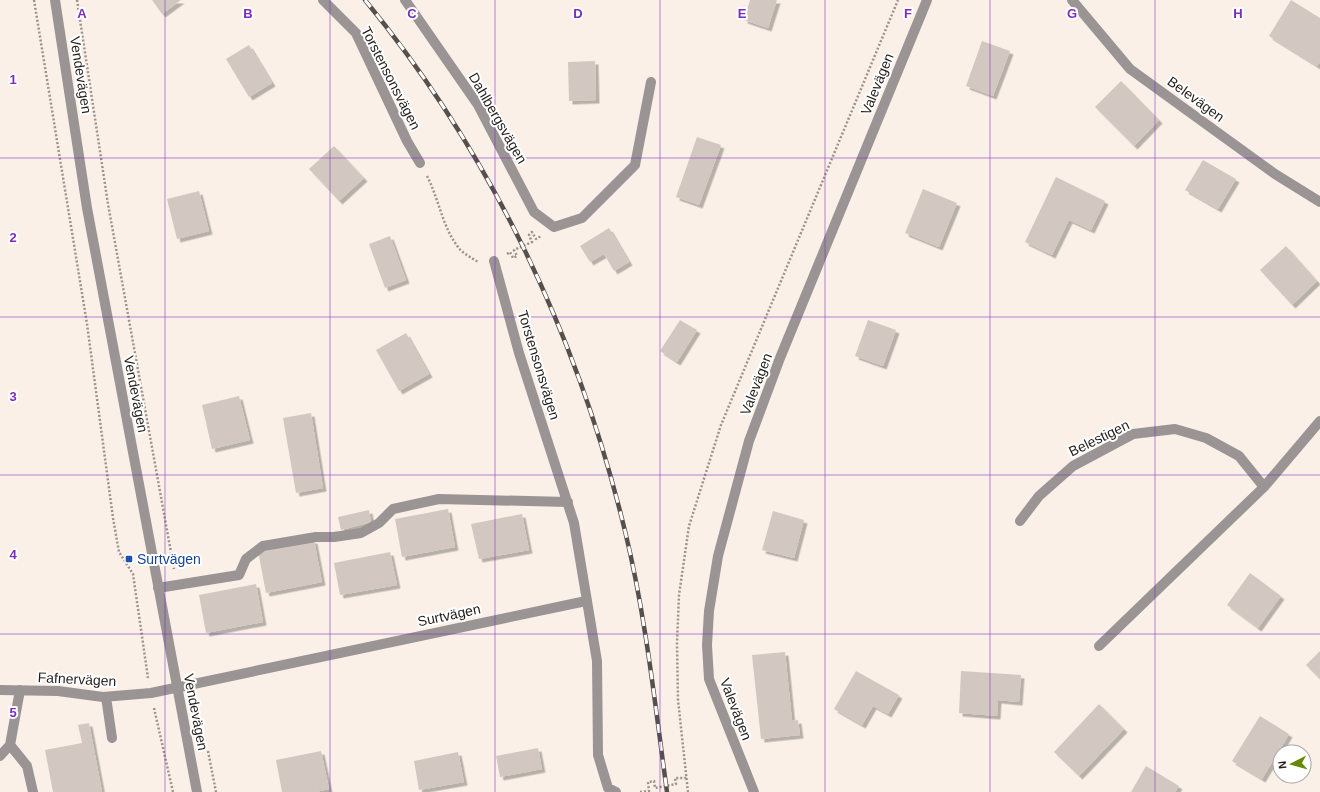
<svg xmlns="http://www.w3.org/2000/svg" width="1320" height="792" font-family="Arial,sans-serif">
  <style>
    .building { fill: #d3c8c1; filter: url(#shadow) }
    .lines { fill: none; stroke-linecap: round; stroke-linejoin: round }
    .path { stroke: #9b938d; stroke-width: 2.5; stroke-dasharray: 2 2; stroke-linecap: butt }
    .minor { stroke: #9a9494; stroke-width: 10 }
    .rail-casing { stroke: #56504c; stroke-width: 4.5 }
    .rail { stroke: #fff; stroke-width: 3; stroke-dasharray: 9; stroke-linecap: butt }
    .grid { fill: none; stroke: #7b2cbf; stroke-width: 1; stroke-opacity: 0.55 }
    .transit-dot { fill: #1a4fb4; stroke: #fff; stroke-width: 1.5 }
    .labels { text-anchor: middle; stroke-width: 4; stroke-linejoin: round; paint-order: stroke }
    .street-label { font-size: 14px; fill: #221e1b; stroke: #fff }
    .transit-label { font-size: 14px; fill: #164399; stroke: #fff; text-anchor: start }
    .grid-label { font-size: 13px; text-anchor: middle; font-weight: bold; fill: #7b2cbf; stroke: #fff; stroke-width: 4; stroke-linejoin: round; paint-order: stroke }
  </style>
  <defs>
    <filter id="shadow"><feDropShadow dx="3.5" dy="3.5" stdDeviation="0" flood-color="#0004"/></filter>
  </defs>
  <rect width="100%" height="100%" fill="#faf0e7"/>
  <path class="building" d="M152 0H181L162 14Z
    M750 0H777L768 28 744 20Z
    M1291 0 1320 18V62L1317 66 1269 36Z
    M982 41 1010 51 993 96 966 86Z
    M249 45 272 83 249 97 226 59Z
    M595 61 596 100 569 101 568 62Z
    M1121 81 1159 120 1134 146 1095 107Z
    M697 137 721 145 699 205 676 197Z
    M334 146 364 178 339 201 309 169Z
    M1203 160 1236 179 1218 209 1185 190Z
    M1056 177 1105 201 1091 230 1069 220 1052 255 1025 242Z
    M923 189 957 203 939 247 905 233Z
    M199 191 209 231 177 239 167 199Z
    M609 228 629 262 614 271 604 254 590 262 580 246Z
    M390 236 406 280 385 288 369 244Z
    M1286 246 1317 281 1292 305 1260 270Z
    M680 320 697 330 677 362 660 351Z
    M868 320 896 330 883 366 855 356Z
    M406 333 429 374 399 391 376 350Z
    M239 396 250 440 212 449 202 405Z
    M311 413 323 488 296 493 283 418Z
    M448 509 455 547 402 557 395 519Z
    M369 510 371 522 341 530 338 517Z
    M773 511 804 520 794 558 762 550Z
    M522 514 529 550 479 559 471 524Z
    M314 540 322 582 266 593 258 551Z
    M390 552 397 585 340 595 334 563Z
    M1250 573 1281 596 1258 628 1227 605Z
    M256 584 263 622 206 633 199 595Z
    M1320 651V679L1306 665Z
    M785 652 792 721 798 720 800 735 761 739 752 655Z
    M856 671 899 695 888 714 873 706 862 725 834 709Z
    M961 671 1021 675 1019 702 998 700 997 716 959 713Z
    M1099 704 1124 729 1079 776 1054 752Z
    M1260 716 1289 734 1262 779 1232 761Z
    M89 723 102 792H53L45 750 82 743 78 725Z
    M538 748 542 769 500 777 496 756Z
    M321 751 329 789 315 792H282L276 760Z
    M458 752 464 782 419 790 414 761Z
    M1146 766 1179 786 1175 792H1131Z"/>
  <g class="lines">
    <path class="path" d="M34 0 87 324 113 518 119 552 133 574 148 678
      M77 0 108 204 174 569
      M427 176C439 199 442 226 458 247 462 253 472 258 478 262
      M507 254 510 252 513 258 517 256 514 250 532 242 529 235 532 232 536 239 541 236
      M154 708 173 792
      M208 751 216 792
      M640 792 649 791 648 782 654 781 655 788 676 784 675 778H687
      M688 792 678 700 677 643 679 595 689 526 721 425 898 0"/>
    <path class="minor" d="M55 0 87 208 197 792
      M323 0 356 33 407 141 420 163
      M405 0 478 105 534 212 554 227 582 218 635 165 651 82
      M1072 0 1130 69 1275 174 1320 202
      M494 261 519 353 574 523 597 661 598 755 608 788 616 792
      M1020 521 1039 496 1073 466 1133 434 1175 429 1206 438 1239 456 1264 487
      M158 588 239 575 246 559 263 546 316 537H334L361 533 379 523 393 509 439 499 568 502
      M1099 646 1264 487 1320 421
      M0 690 58 691 103 697 151 693 586 601
      M106 697 112 738
      M10 745 27 766 33 792
      M0 756 10 745 20 690
      M754 792 709 679 707 645 709 611 718 556 749 441 780 358 927 0"/>
    <g class="rail-casing">
      <path id="rail" d="M365 0C492 155 578 337 625 531 646 617 655 705 667 792"/>
    </g>
    <use href="#rail" class="rail"/>
  </g>
  <path class="grid" d="M165 0V792M330 0V792M495 0V792M660 0V792M825 0V792M990 0V792M1155 0V792M0 158H1320M0 317H1320M0 475H1320M0 634H1320"/>
  <rect class="transit-dot" x="125" y="555" width="8" height="8" rx="2"/>
  <g class="labels">
    <g class="street-label">
      <text transform="translate(81 75) rotate(81)" y="5">Vendevägen</text>
      <text transform="translate(391 78) rotate(63)" y="5">Torstensonsvägen</text>
      <text transform="translate(877 84) rotate(-68)" y="5">Valevägen</text>
      <text transform="translate(1196 99) rotate(36)" y="5">Belevägen</text>
      <text transform="translate(498 118) rotate(60)" y="5">Dahlbergsvägen</text>
      <text transform="translate(539 365) rotate(73)" y="5">Torstensonsvägen</text>
      <text transform="translate(756 384) rotate(-69)" y="5">Valevägen</text>
      <text transform="translate(136 394) rotate(79)" y="5">Vendevägen</text>
      <text transform="translate(1099 438) rotate(-26)" y="5">Belestigen</text>
      <text transform="translate(449 615) rotate(-12)" y="5">Surtvägen</text>
      <text transform="translate(77 679) rotate(3)" y="5">Fafnervägen</text>
      <text transform="translate(736 709) rotate(69)" y="5">Valevägen</text>
      <text transform="translate(196 712) rotate(79)" y="5">Vendevägen</text>
    </g>
    <g class="transit-label">
      <text x="137" y="564">Surtvägen</text>
    </g>
  </g>
  <g class="grid-label">
    <text x="82" y="18">A</text>
    <text x="248" y="18">B</text>
    <text x="412" y="18">C</text>
    <text x="578" y="18">D</text>
    <text x="742" y="18">E</text>
    <text x="908" y="18">F</text>
    <text x="1072" y="18">G</text>
    <text x="1238" y="18">H</text>
    <text x="13" y="84">1</text>
    <text x="13" y="242">2</text>
    <text x="13" y="401">3</text>
    <text x="13" y="559">4</text>
    <text x="13" y="717">5</text>
  </g>
  <g transform="translate(1292 764) rotate(264)"><circle r="19" fill="#ffffff" stroke="#a7a5a4"/>
  <path d="M0-3L7 15L0 10L-7 15Z" fill="#678807"/>
  <text y="-6" font-size="11" font-weight="bold" text-anchor="middle" fill="#221e1b">N</text>
  </g>
</svg>
